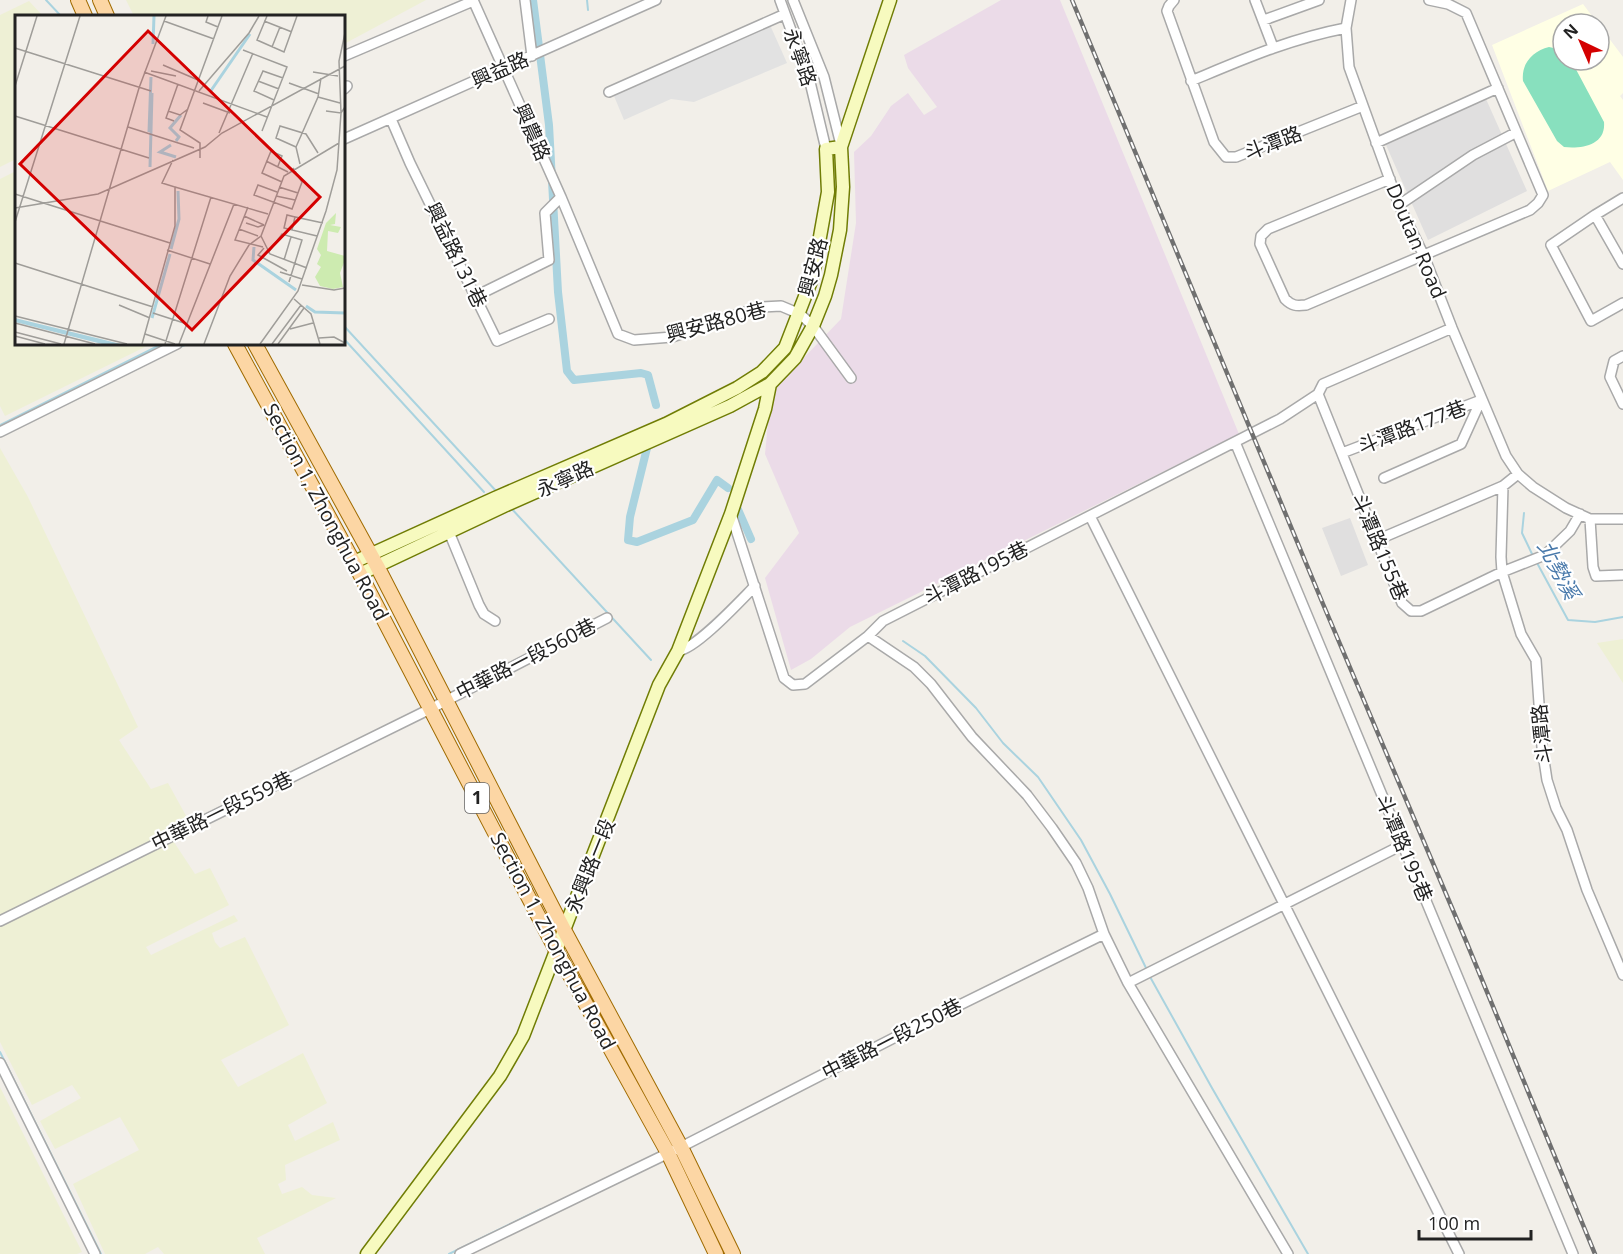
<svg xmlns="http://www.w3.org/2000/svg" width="1623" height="1254" font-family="'Open Sans','Noto Sans TC',sans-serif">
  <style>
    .residential { fill: #e0dfdf }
    .industrial { fill: #ebdbe8 }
    .education { fill: #ffffe5 }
    .farmland { fill: #eef0d5 }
    .pitch { fill: #88e0be }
    .parking { fill: #e2e2e2 }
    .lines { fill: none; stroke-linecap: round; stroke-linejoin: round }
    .stream { stroke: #aad3df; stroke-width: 2 }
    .canal { stroke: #aad3df; stroke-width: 8 }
    .street-casing { stroke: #a9a9a9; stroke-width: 12 }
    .secondary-casing { stroke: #707d05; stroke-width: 15 }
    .primary-casing { stroke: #a06b00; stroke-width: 16 }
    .street { stroke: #fff; stroke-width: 9 }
    .secondary { stroke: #f7fabf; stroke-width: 12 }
    .primary { stroke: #fcd6a4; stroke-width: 14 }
    .rail-casing { stroke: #707070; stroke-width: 4.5 }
    .rail { stroke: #fff; stroke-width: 2; stroke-dasharray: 7; stroke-linecap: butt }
    .labels { text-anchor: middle; stroke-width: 4.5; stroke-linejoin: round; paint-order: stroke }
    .shield { fill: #fff; stroke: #646464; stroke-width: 1.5 }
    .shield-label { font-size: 18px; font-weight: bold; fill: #222 }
    .street-label { font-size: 20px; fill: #222; stroke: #fff }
    .water-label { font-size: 21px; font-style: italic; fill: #4a7aab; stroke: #fff }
    .inset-river { fill: none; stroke: #aad3df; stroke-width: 3 }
    .inset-road { fill: none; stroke: #9f9d99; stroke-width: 1.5 }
    .view { fill: #d40000; fill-opacity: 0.15; stroke: #d40000; stroke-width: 3 }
    .inset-edge { fill: none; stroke: #222; stroke-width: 3 }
  </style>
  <rect width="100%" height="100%" fill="#f2efe9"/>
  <path class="residential" d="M1486 99 1527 191 1428 240 1386 145Z
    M1350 518 1368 565 1341 576 1322 528Z"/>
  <path class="industrial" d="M1001 0H1060L1239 434 850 627 811 659 791 670 765 578 799 533 765 454 771 392 841 319 856 223 854 152 871 136 891 106 908 93 924 115 937 107 908 68 904 55Z"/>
  <path class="education" d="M1583 4 1598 24H1563V60H1599V25L1623 57V93L1620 96 1623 100V180L1610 162 1548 191 1492 45Z"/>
  <path class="farmland" d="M126 0H426L344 44V16H134Z
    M29 1 43 16H16V159L0 167V15Z
    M16 171V344H151L5 416 0 406V179Z
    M0 448 28 497 138 727 119 740 151 789 168 783 190 823 168 833 195 874 210 868 229 905 146 947 151 955 234 915 238 921 212 933 215 942 220 948 245 937 289 1025 221 1060 238 1087 303 1053 327 1103 288 1125 295 1141 333 1122 340 1140 285 1165 286 1180 278 1184 282 1194 302 1187 312 1195 336 1198 257 1238 265 1254H164L158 1247 145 1254H105L73 1184 139 1150 120 1117 55 1149 40 1121 81 1098 72 1085 32 1105 0 1042Z
    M1623 639V683L1597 643Z
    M0 1087 82 1252 77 1254H0Z"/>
  <path class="pitch" d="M1549 47 1563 50V60H1571L1604 122C1606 145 1582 149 1564 147L1557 141 1523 81C1521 63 1533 51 1549 47Z"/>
  <path class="parking" d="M770 25 787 63 694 102 671 99 624 120 614 96Z"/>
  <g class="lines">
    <path class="stream" d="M46 0 61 16
      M587 0 588 10
      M344 326 497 492
      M344 339 484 492
      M178 348 187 344
      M0 425 162 344
      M511 508 651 660
      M1524 513 1522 533 1533 556
      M1536 561 1568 620 1595 622 1623 617
      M903 641 925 656 976 708 1003 743 1038 777 1081 840 1110 894 1147 970
      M1149 975 1212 1088 1308 1254
      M0 1052 101 1254
      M449 1254 541 1209"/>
    <path class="canal" d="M533 0 549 125 558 292 567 371 574 380 641 373 648 375 656 405
      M647 448 630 517 628 540 637 542 693 520 717 480 728 488
      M736 505 751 539"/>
    <g class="street-casing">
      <path id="street" d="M473 0 561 197 618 334 634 340 672 337 760 307 781 306 800 314 813 326 851 378
        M525 0 532 56
        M780 0 810 82 826 149
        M793 0 824 77 841 145
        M1174 0 1169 6 1167 11 1214 142 1226 157H1236L1363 106
        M1255 0 1273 47
        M1351 0 1346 28 1349 67 1399 205 1424 256 1452 328 1506 456 1518 474 1533 487 1566 508 1590 519H1623
        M1264 20 1319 0
        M344 56 473 1
        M1191 81C1244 59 1289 39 1346 28
        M344 89 347 86
        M609 92 785 14
        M391 119 410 163 497 341 549 319
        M344 139 656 0
        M1376 143 1498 88
        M1390 179 1268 229 1261 236 1260 244 1285 299C1292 306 1296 306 1306 305L1530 210 1538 203 1543 195 1466 13 1448 4 1429 0
        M1623 198 1595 215 1623 264
        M1399 205 1473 155 1515 133
        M1595 215 1551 245 1591 321 1623 303
        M476 296 549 260 545 213 561 197
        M1623 356 1614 361 1610 377 1623 404
        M1318 394 1402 603 1411 611H1421L1502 572 1545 555 1570 531 1580 514
        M0 432 177 344
        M1235 442 1573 1254
        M1342 453 1481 400
        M1518 474 1503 486 1501 557 1502 572 1521 634 1536 660 1542 747 1547 780 1556 808 1567 830 1587 890 1623 975
        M1384 478 1461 444 1481 400
        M731 514 784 678 793 685 805 684 868 636 914 667 931 684 972 737 1027 795 1052 828 1076 863 1088 888 1104 934 1128 983 1288 1254
        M1090 516 1459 1254
        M1590 519 1593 567 1596 576 1623 575
        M449 532 479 605 484 614 495 621
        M1377 540 1503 486
        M868 636 883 621 1280 419 1318 394 1323 384 1452 328
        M678 651C697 648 740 601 755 586
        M0 921 430 709 607 618
        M1128 983 1402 845
        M0 1063 95 1254
        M460 1254 681 1147 919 1025 1104 934"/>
    </g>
    <g class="secondary-casing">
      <path id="secondary" d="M354 562 495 498 666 424 737 388 762 372 785 348 813 276 828 192 826 149 841 147
        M360 574 504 506 730 406 770 384
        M367 1254 500 1076 523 1036 659 685 678 651 731 514 765 409 770 384 795 358 813 326 825 296 831 275 840 230 843 187 841 147 890 0"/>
    </g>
    <g class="primary-casing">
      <path id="primary" d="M78 0 85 16
        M100 0 107 16
        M235 344 360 574 556 950 668 1153 716 1254
        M255 344 377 566 564 930 681 1147 733 1254"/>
    </g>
    <use href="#street" class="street"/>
    <use href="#secondary" class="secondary"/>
    <use href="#primary" class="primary"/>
    <g class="rail-casing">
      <path id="rail" d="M1072 0 1323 604 1466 941 1595 1254"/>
    </g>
    <use href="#rail" class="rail"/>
  </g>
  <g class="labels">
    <rect class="shield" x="465" y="783" width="24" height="30" rx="4.5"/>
    <g class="shield-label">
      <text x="477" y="804">1</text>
    </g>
    <g class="street-label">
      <text transform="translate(800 57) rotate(71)" y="7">永寧路</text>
      <text transform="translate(500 70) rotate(-24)" y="7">興益路</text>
      <text transform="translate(532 132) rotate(66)" y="7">興農路</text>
      <text transform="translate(1273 143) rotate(-21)" y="7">斗潭路</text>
      <text transform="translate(1416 241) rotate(67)" y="7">Doutan Road</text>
      <text transform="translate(456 255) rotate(64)" y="7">興益路131巷</text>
      <text transform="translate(813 267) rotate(-75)" y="7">興安路</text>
      <text transform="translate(716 322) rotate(-15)" y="7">興安路80巷</text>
      <text transform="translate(1412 427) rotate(-21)" y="7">斗潭路177巷</text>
      <text transform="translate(565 479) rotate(-24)" y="7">永寧路</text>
      <text transform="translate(326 512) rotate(62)" y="7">Section 1, Zhonghua Road</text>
      <text transform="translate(1380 547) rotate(67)" y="7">斗潭路155巷</text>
      <text transform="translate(976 573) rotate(-27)" y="7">斗潭路195巷</text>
      <text transform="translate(526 659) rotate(-27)" y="7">中華路一段560巷</text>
      <text transform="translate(1542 734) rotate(-96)" y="7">斗潭路</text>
      <text transform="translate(222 811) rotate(-26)" y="7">中華路一段559巷</text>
      <text transform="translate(1404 848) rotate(67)" y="7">斗潭路195巷</text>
      <text transform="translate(590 866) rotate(-68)" y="7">永興路一段</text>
      <text transform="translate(553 941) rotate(62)" y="7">Section 1, Zhonghua Road</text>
      <text transform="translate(892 1039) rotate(-27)" y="7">中華路一段250巷</text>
    </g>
    <g class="water-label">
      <text transform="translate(1558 570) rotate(62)" y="7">北勢溪</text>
    </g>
  </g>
  <g transform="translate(15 15)">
    <rect width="330" height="330" fill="#f2efe9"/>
    <path d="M321 198 320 209 315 210 326 212 323 218 313 216 312 236 330 241V245L325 258 328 272 318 274 305 271 300 262 306 252 302 249 306 240 302 234 311 208Z" fill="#cdebb0"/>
    <path d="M0 303 106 329H87L0 307Z" fill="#aad3df"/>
    <path class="inset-river" d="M138 29 139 1M195 77 235 19M134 117 136 62M161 126 164 122 155 113 166 100M156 130 145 137 161 142M135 152 137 78M239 232 238 245 281 275M156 234 164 204 163 176M291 291 300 297 330 298M137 303 155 239"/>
    <path class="inset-road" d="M193 1 191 7 203 12M252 1 242 25 269 37 282 1M149 6 199 24M249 6 277 17M257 32 265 12M0 33 136 76M228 35 272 52 247 116M148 50 183 65M136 56 161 61M129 57 252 102M298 57 323 61M243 66 264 74M274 68 304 79M0 71 22 1M184 76 234 18 244 1M303 82 325 88M259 85 239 76 248 56 268 63M188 88 215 98M153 96 165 100 173 94M311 96 326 98 330 92M0 101 134 143M159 106 151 103 163 69M113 112 179 133M204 118 238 38M281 132 261 123 265 111 291 119 303 138M185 143V128L165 115 207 1M251 146 273 157M285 149 281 132 303 82 306 63M263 151 267 141 256 136 247 158 267 167M160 172 253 199M264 172 283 178M262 177 243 170 239 180 277 194 287 167 278 153M0 179 155 228M261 181 280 185M233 192 220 225 248 232M0 193 83 179 190 132 207 118 330 51M229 201 249 210M280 202 272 200 269 213 302 221M0 207 65 1M231 208 243 212 249 210M224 214 243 221M277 215 280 202 308 208M246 221 255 239 292 253M249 233 243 240 272 256M152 235 195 249M253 238 267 219 287 225 274 267M269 245 276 222M0 248 138 292M265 257 287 264M287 270 319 275 330 273M279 284 296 299 305 329M104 290 135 303M138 298 172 309M0 301 112 329M0 308 80 329M275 314 298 308M0 317 46 329M130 319 160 329M0 321 30 329M304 323 319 322 330 328M49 329 124 73 151 1M127 329 160 211V172L147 168 158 145M150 329 196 182M164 329 219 189M189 329 215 261 234 230 246 221 269 161 324 128M245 329 283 276 311 196 322 155 326 98 324 46 330 18M257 329 286 290M263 329 289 293"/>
    <path class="view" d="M133 16 305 182 177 315 5 149Z"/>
    <rect width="330" height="330" class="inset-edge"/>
  </g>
  <g transform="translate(1581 42) rotate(316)"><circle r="28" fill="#ffffff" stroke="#a7a7a7" stroke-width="1.5"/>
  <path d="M0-4.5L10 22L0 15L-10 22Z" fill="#d40000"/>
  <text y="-9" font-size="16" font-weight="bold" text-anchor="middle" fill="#222222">N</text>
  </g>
  <path d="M1419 1230v9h112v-9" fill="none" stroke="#222222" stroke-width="3"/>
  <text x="1428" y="1230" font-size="18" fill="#222222" stroke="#ffffff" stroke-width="4.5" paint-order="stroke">100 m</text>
</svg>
